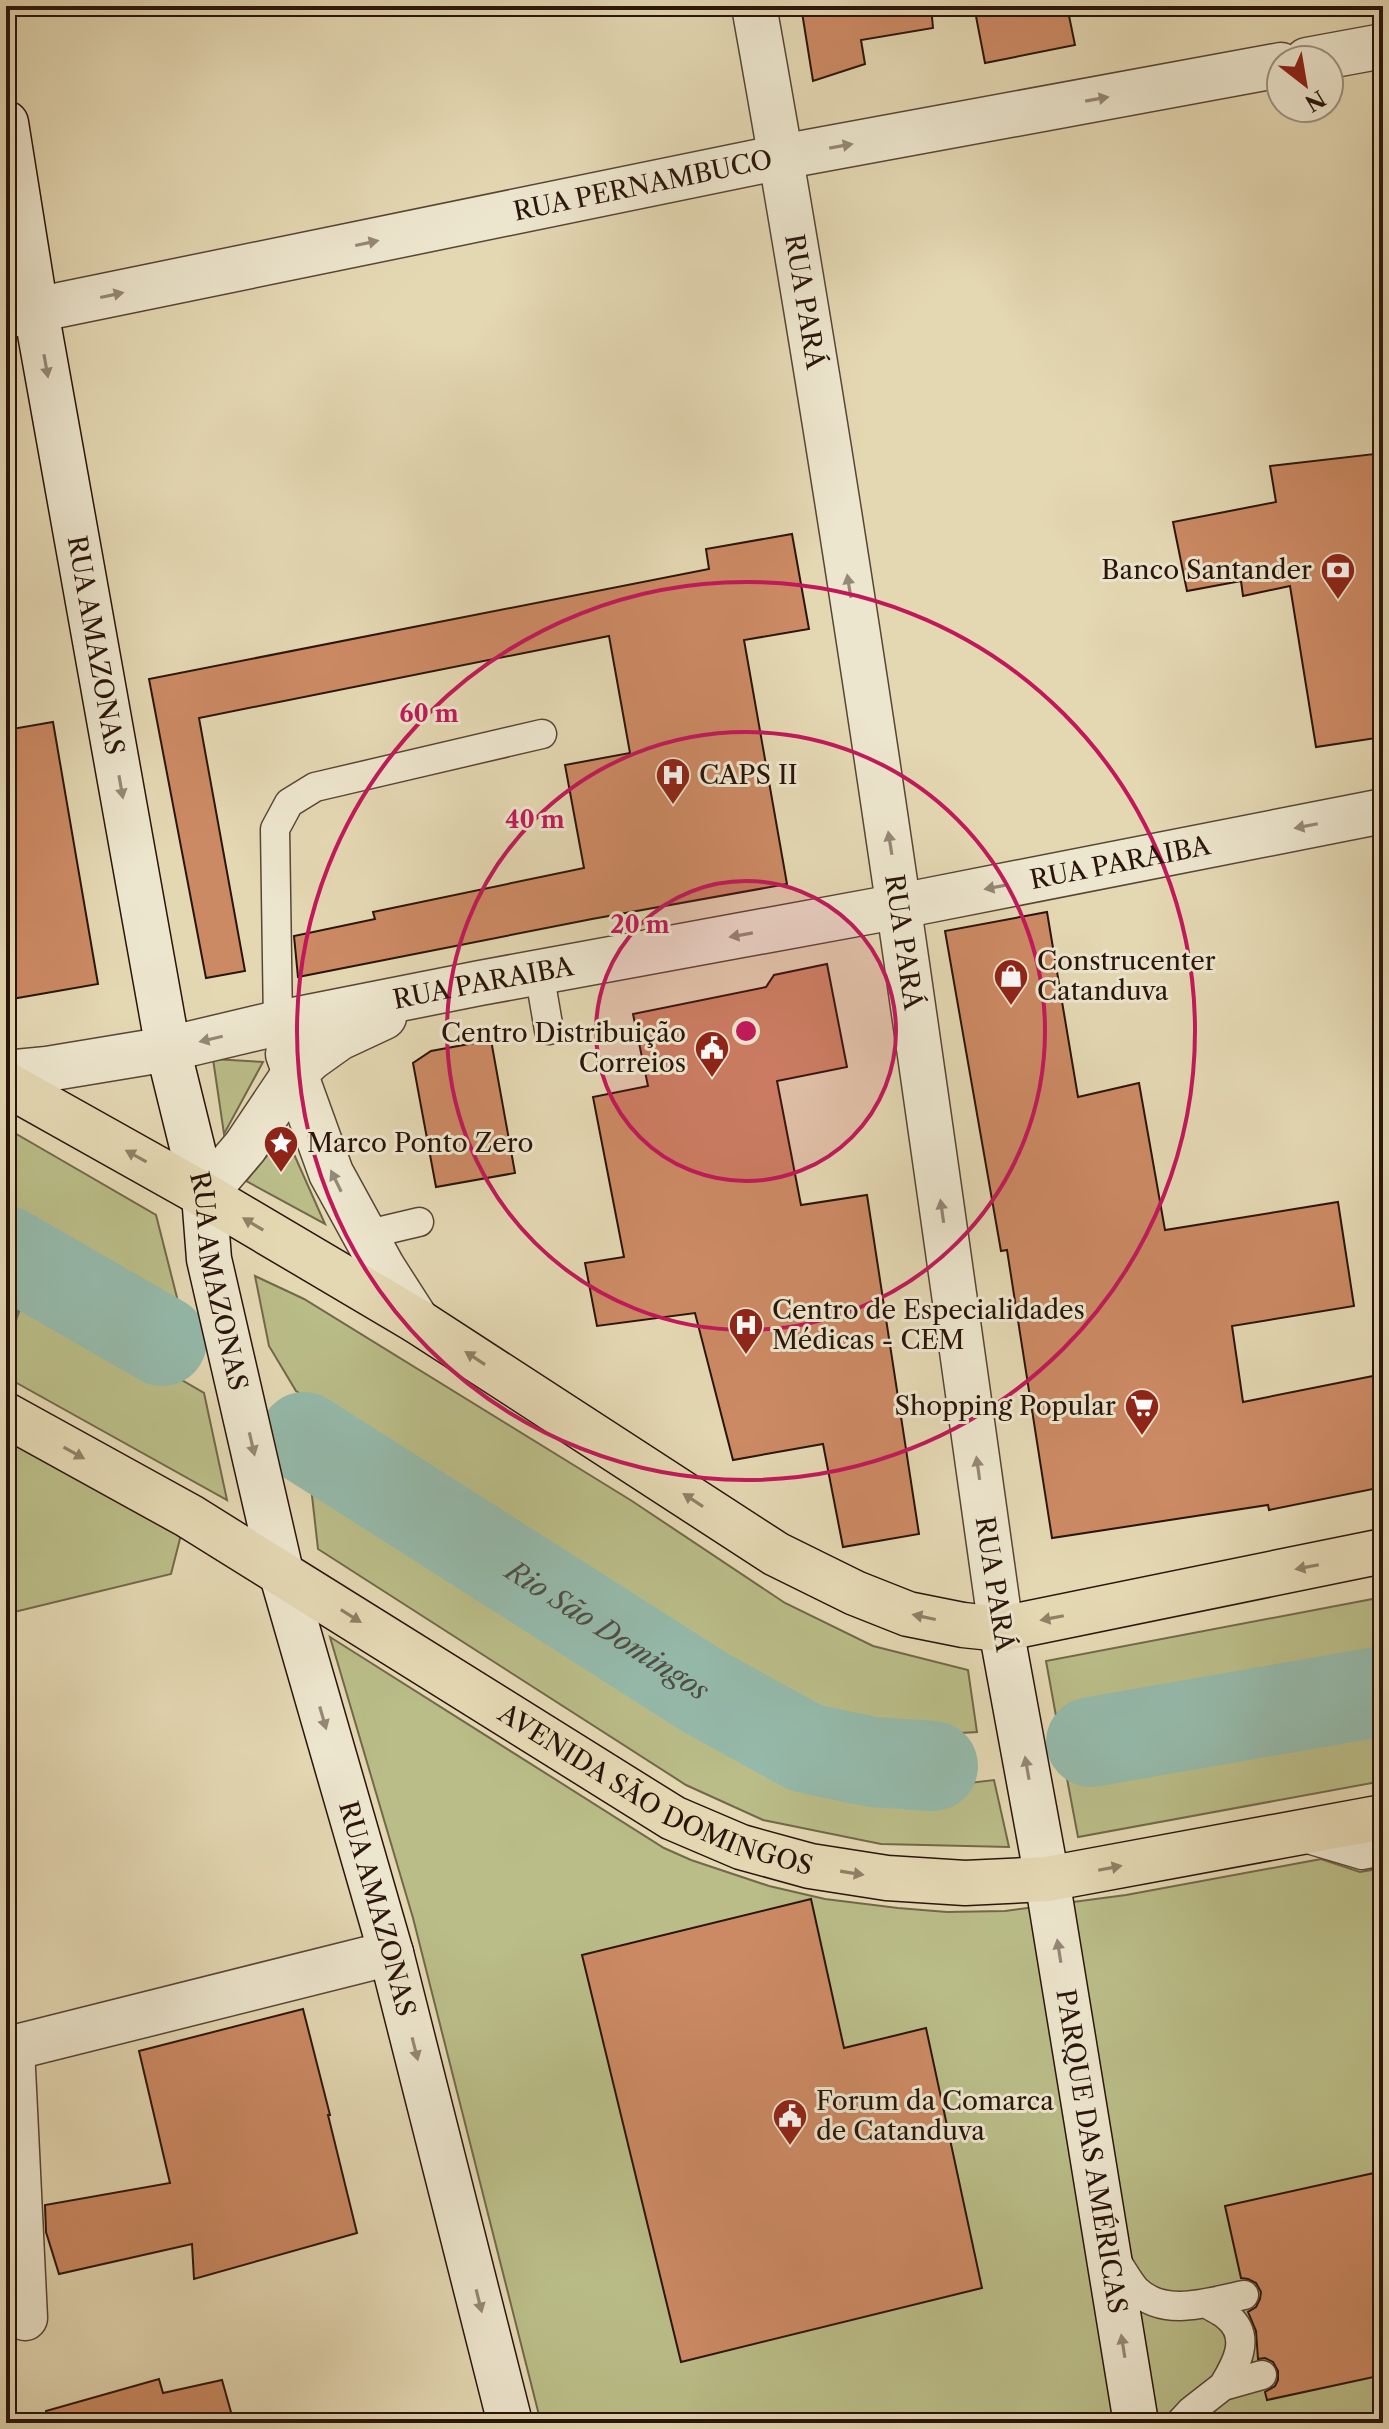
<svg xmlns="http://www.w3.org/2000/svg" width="1389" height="2429" font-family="'Libre Caslon Text',serif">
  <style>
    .green { fill: #babd88; stroke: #72684a; stroke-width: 2 }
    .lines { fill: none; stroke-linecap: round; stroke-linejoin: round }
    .stream { stroke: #6a786b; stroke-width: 14 }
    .river { stroke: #95baab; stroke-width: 90 }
    .building { fill: #cc8a64; stroke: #2a140b; stroke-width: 2 }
    .lane-casing { stroke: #584535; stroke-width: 31 }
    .street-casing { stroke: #584535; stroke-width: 47 }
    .secondary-casing { stroke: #2a140b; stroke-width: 47 }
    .primary-casing { stroke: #2a140b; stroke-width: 47 }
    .lane { stroke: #ede6ce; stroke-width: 28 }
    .street { stroke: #ede6ce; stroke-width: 44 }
    .secondary { stroke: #ede6ce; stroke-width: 44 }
    .primary { stroke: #e4d8b3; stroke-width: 44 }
    .oneway { fill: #958876 }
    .oneway2 { fill: #908067 }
    .ring { fill: none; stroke: #c2185b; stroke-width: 4 }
    .labels { text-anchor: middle; stroke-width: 6; stroke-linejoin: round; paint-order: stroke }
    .street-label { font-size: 26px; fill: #2a140b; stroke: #ede6ce }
    .poi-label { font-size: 26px; fill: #2a140b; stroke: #ede6ce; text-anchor: start }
    .water-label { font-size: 28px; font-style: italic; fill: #4f4e43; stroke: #ede6ce }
    .centre { fill: #c2185b; stroke: #ede6ce; stroke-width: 4 }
    .ring-label { font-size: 24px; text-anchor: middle; font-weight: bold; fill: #c2185b; stroke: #ede6ce; stroke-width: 6; stroke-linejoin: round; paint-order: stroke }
  </style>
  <rect width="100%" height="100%" fill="#e4d8b3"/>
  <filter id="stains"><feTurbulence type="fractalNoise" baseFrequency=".0025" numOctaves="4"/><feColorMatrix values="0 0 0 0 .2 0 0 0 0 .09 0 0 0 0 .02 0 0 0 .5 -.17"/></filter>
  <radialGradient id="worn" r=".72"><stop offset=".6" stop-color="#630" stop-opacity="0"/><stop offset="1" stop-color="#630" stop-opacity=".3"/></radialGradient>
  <path class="green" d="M213 1059 263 1062 224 1134Z
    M6 1128 156 1215 185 1329 6 1221Z
    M285 1134 325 1224 246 1181Z
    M255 1276 304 1299 632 1501 785 1603 873 1646 968 1670 977 1732 910 1736 833 1722 740 1675 296 1391 269 1346Z
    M6 1278 204 1393 227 1500 6 1377Z
    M6 1426 184 1523 171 1574 6 1614Z
    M309 1469 792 1772 884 1793 994 1780 1009 1847 881 1844 763 1820 686 1785 318 1549Z
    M1383 1597V1653L1056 1716 1046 1661Z
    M330 1637 664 1848 691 1860 769 1886 825 1899 898 1908 947 1912 1005 1911 1126 1895 1321 1859 1360 1872 1383 1868V2412L1333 2423H541L413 1918Z
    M1383 1710V1781L1078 1837 1065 1768Z"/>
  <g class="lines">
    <path class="stream" d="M6 1331 29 1265"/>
    <g class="river">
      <path d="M6 1251 162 1341"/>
      <path id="s1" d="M304 1437 706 1693 806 1748 872 1762 933 1766"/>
      <path d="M1091 1742 1383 1691"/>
    </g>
  </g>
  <path class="building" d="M801 6H931L933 28 861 40 865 64 813 81Z
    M974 6H1067L1075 45 985 63Z
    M1383 453V737L1316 747 1290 586 1243 596 1241 581 1187 591 1173 522 1276 502 1270 466Z
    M792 534 809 629 744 640 787 884 592 919 298 977 294 936 375 919 373 912 584 868 565 765 630 753 609 636 199 718 245 971 206 978 149 679 709 569 706 549Z
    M53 722 98 984 6 1000V730Z
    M1047 912 1078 1097 1139 1083 1165 1230 1338 1202 1354 1306 1232 1326 1243 1402 1383 1374V1487L1269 1510 1268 1505 1052 1538 1007 1250 1001 1251 945 931Z
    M827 964 847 1067 777 1081 801 1205 867 1195 919 1534 843 1547 823 1444 733 1460 695 1313 597 1326 585 1263 624 1257 593 1097 648 1086 633 1014 766 987 774 975Z
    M491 1040 515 1173 436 1187 413 1063 431 1051Z
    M811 1899 844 2048 926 2028 982 2288 681 2362 582 1955Z
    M303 2009 330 2115H328L357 2233 194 2279 192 2244 59 2274 46 2232 45 2205 170 2183 139 2051Z
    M1383 2171V2375L1267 2400 1265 2392 1275 2386 1278 2380V2371L1273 2362 1265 2358 1258 2359 1256 2331 1248 2312 1256 2307 1260 2299 1261 2292 1256 2283 1248 2279 1241 2278 1225 2206Z
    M159 2379 163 2393 222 2380 234 2423H47L46 2411Z"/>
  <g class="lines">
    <g class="lane-casing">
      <path id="lane" d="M539 972 549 1030
        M278 1023 275 829 289 803 315 787 542 734
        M364 1235 419 1222
        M1301 1837 1362 1855 1383 1851
        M1115 2259C1122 2269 1128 2281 1136 2290 1164 2318 1210 2302 1244 2295
        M1206 2303C1213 2308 1222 2311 1228 2317 1252 2337 1236 2365 1223 2386
        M1180 2423 1191 2411 1223 2386 1262 2375"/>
    </g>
    <g class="street-casing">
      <g id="street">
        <path id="s2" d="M754 6C851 545 925 1087 1001 1629"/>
        <path d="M1307 60 1383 46"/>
        <path id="s3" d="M6 316 781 157 1281 65"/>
        <path d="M288 1054 331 1173 383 1268 417 1321"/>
        <path id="s4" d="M6 1073 47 1069 168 1049 278 1023 480 983 900 906 1383 811"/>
        <path d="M204 1195 245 1147 294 1074 311 1058 339 1038 384 1017"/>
        <path d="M25 2318 12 2048 391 1953"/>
      </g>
    </g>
    <g class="secondary-casing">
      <g id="secondary">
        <path id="s5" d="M6 123 36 311 168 1049 204 1195 209 1259 281 1572 391 1953 510 2423"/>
        <path id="s6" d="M1001 1629 1047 1879 1136 2423"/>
      </g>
    </g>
    <g class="primary-casing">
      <g id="primary">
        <path d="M6 1084 204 1195 417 1321 776 1554 855 1593 908 1614 963 1625 1001 1629 1383 1551"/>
        <path id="s7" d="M6 1415 189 1516 673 1818 741 1847 810 1866 887 1878 965 1883 1047 1879 1383 1817"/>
      </g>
    </g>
    <use href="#lane" class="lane"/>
    <use href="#street" class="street"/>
    <use href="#secondary" class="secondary"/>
    <use href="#primary" class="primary"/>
  </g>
  <defs><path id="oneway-solid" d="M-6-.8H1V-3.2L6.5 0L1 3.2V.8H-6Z" transform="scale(2)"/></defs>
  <g class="oneway">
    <use href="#oneway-solid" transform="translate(1097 99) rotate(-10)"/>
    <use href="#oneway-solid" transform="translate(841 146) rotate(-10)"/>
    <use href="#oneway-solid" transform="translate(367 243) rotate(-12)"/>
    <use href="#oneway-solid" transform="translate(112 295) rotate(-12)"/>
    <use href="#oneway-solid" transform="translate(46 366) rotate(80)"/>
    <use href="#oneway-solid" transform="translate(849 586) rotate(-99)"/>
    <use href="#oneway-solid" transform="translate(121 787) rotate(80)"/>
    <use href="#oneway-solid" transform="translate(1306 826) rotate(169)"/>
    <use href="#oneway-solid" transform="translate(890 843) rotate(-99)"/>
    <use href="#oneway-solid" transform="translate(996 887) rotate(169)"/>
    <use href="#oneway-solid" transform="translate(741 935) rotate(170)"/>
    <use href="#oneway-solid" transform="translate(211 1039) rotate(167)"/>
    <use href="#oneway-solid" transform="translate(336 1181) rotate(-116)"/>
    <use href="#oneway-solid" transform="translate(942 1211) rotate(-98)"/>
    <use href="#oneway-solid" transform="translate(252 1444) rotate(77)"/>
    <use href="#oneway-solid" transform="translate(978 1468) rotate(-98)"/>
    <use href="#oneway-solid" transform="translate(323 1718) rotate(74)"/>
    <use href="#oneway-solid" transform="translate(1027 1768) rotate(-100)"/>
    <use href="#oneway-solid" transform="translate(1059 1951) rotate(-99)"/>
    <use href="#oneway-solid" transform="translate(415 2049) rotate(76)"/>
    <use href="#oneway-solid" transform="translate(479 2301) rotate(76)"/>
    <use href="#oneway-solid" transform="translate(1123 2346) rotate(-99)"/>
  </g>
  <g class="oneway2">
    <use href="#oneway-solid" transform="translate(136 1156) rotate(-151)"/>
    <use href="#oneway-solid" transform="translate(253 1224) rotate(-149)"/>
    <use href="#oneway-solid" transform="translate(475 1358) rotate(-147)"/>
    <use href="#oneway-solid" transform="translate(74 1453) rotate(29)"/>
    <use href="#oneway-solid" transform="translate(693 1500) rotate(-147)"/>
    <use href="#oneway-solid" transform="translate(1307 1567) rotate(169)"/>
    <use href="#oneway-solid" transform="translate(351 1616) rotate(32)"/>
    <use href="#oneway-solid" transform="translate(924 1617) rotate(-168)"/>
    <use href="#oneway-solid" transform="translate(1052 1618) rotate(169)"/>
    <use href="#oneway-solid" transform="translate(1110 1868) rotate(-11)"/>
    <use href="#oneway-solid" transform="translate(852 1873) rotate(9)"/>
  </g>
  <circle cx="746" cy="1031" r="150" fill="#c2185b" fill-opacity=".12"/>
  <g class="ring">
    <circle cx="746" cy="1031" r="150"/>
    <circle cx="746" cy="1031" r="299"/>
    <circle cx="746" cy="1031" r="449"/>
  </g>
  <defs>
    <g id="bank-pin" transform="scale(1.8)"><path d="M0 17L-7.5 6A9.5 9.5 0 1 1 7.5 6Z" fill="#8f2418" stroke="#ede6ce"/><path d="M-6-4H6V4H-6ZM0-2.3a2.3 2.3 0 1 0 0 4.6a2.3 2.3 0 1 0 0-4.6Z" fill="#fff"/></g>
    <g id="hospital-pin" transform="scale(1.8)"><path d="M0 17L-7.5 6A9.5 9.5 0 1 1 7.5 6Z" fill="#8f2418" stroke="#ede6ce"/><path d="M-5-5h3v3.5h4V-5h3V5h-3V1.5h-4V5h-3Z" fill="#fff"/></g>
    <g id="shop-pin" transform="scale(1.8)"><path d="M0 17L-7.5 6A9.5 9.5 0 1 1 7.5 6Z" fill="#8f2418" stroke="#ede6ce"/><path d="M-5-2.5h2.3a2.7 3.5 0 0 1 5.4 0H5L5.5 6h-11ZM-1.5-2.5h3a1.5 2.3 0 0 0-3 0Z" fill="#fff"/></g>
    <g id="civic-pin" transform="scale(1.8)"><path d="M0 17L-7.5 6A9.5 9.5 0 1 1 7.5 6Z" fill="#8f2418" stroke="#ede6ce"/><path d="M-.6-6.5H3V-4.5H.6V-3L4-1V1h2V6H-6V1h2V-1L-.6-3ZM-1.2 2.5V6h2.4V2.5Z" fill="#fff"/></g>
    <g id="sight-pin" transform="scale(1.8)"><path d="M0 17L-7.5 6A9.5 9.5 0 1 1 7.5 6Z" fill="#8f2418" stroke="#ede6ce"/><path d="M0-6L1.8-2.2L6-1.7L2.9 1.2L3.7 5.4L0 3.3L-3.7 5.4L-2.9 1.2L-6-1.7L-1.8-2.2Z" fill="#fff"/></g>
    <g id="supermarket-pin" transform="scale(1.8)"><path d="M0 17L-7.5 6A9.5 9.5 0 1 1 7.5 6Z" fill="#8f2418" stroke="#ede6ce"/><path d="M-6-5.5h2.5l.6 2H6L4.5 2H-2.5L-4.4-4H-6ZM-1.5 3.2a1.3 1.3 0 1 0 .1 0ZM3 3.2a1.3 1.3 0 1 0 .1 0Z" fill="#fff"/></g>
  </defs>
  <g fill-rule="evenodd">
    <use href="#bank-pin" x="1338" y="570"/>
    <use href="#hospital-pin" x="673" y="775"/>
    <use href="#shop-pin" x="1011" y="976"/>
    <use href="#civic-pin" x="712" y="1048"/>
    <use href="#sight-pin" x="281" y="1143"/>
    <use href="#hospital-pin" x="746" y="1325"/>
    <use href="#supermarket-pin" x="1142" y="1406"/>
    <use href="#civic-pin" x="790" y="2116"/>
  </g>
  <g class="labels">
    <g class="street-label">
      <text dy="9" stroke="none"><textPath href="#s3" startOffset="650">RUA PERNAMBUCO</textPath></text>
      <text dy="9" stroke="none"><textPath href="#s2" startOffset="300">RUA PARÁ</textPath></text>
      <text dy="9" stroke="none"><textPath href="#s5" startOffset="530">RUA AMAZONAS</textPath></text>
      <text dy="9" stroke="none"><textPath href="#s4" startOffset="1134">RUA PARAIBA</textPath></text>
      <text dy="9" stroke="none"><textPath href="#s2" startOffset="948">RUA PARÁ</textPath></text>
      <text dy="9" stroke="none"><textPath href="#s4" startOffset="486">RUA PARAIBA</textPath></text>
      <text dy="9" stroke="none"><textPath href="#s5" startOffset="1178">RUA AMAZONAS</textPath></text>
      <text transform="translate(995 1584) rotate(81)" y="9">RUA PARÁ</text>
      <text dy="9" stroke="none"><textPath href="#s7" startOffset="752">AVENIDA SÃO DOMINGOS</textPath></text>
      <text dy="9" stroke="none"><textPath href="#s5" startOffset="1826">RUA AMAZONAS</textPath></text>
      <text dy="9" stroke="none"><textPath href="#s6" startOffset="530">PARQUE DAS AMÉRICAS</textPath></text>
    </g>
    <g class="poi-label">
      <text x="1312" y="579" text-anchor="end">Banco Santander</text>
      <text x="699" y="784">CAPS II</text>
      <text x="1037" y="970">Construcenter<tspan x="1037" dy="30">Catanduva</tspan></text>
      <text x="686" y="1042" text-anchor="end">Centro Distribuição<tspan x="686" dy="30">Correios</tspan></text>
      <text x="307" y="1152">Marco Ponto Zero</text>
      <text x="772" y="1319">Centro de Especialidades<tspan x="772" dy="30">Médicas - CEM</tspan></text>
      <text x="1116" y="1415" text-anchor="end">Shopping Popular</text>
      <text x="816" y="2110">Forum da Comarca<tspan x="816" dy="30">de Catanduva</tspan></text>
    </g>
    <g class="water-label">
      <text dy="10" stroke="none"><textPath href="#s1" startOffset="360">Rio São Domingos</textPath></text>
    </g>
  </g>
  <circle cx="746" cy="1031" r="12" class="centre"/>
  <g class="ring-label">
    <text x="429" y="722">60 m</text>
    <text x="535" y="828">40 m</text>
    <text x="640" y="933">20 m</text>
  </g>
  <rect width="1389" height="2429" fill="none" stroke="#e4d8b3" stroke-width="32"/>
  <rect x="8" y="8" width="1373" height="2413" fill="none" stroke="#2a140b" stroke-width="4"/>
  <rect x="16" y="16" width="1357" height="2397" fill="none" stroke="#2a140b" stroke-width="2"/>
  <g transform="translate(1305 84) rotate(149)"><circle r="38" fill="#ede6ce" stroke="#9f9280" stroke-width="2"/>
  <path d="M0-6L14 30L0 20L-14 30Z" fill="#8f2418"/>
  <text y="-12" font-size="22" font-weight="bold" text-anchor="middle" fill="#2a140b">N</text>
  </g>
  <rect width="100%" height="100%" filter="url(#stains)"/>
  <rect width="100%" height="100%" fill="url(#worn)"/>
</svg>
